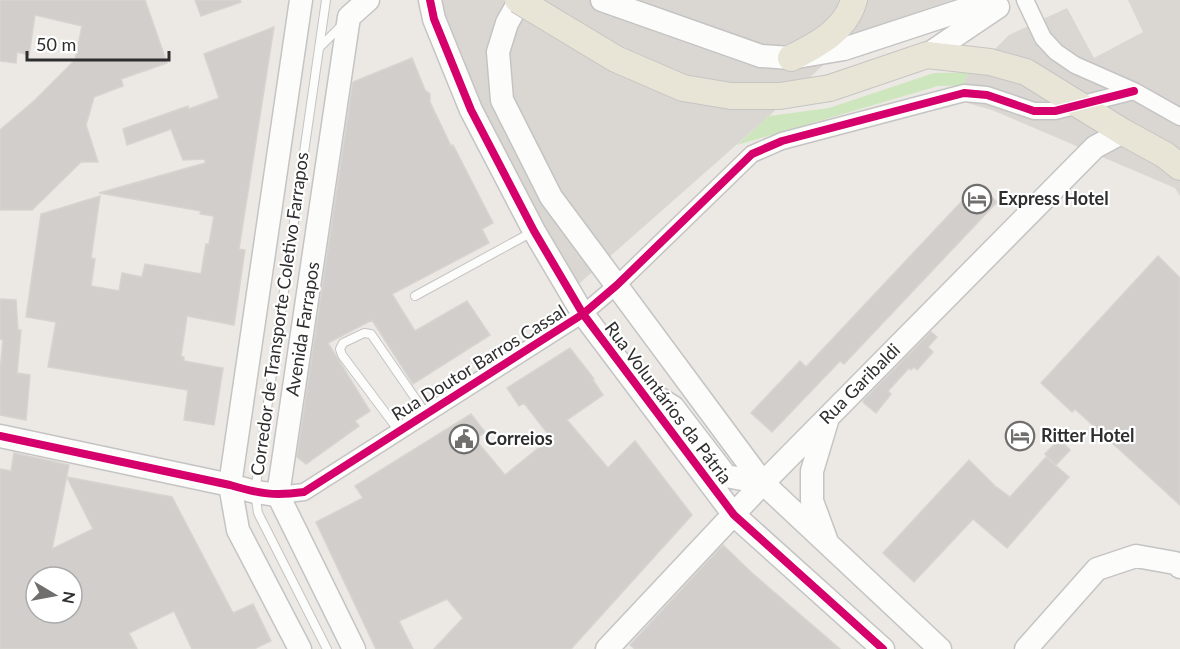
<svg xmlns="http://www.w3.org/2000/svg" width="1180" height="649" font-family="Lato,sans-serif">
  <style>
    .green { fill: #cee6be }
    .plaza { fill: #dad6d2 }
    .building { fill: #d1cecb; stroke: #d7d4d0; stroke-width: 1.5; fill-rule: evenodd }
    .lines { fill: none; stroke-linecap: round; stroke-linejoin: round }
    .lane-casing { stroke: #c5c4c5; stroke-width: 10 }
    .street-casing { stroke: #c5c4c5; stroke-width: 19 }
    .secondary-casing { stroke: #c5c4c5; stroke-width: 25 }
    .primary-casing { stroke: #c6c5c4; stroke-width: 28 }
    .lane { stroke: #fcfcfb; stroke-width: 8 }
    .street { stroke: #fcfcfb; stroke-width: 16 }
    .secondary { stroke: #fcfcfb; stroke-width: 22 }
    .primary { stroke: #e8e4d6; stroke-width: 26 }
    .primary-bridge-casing { stroke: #c6c5c4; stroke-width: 28; stroke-linecap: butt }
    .primary-bridge { stroke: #e8e4d6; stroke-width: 26 }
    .cycleway-casing { stroke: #fff; stroke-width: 11 }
    .cycleway { stroke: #d6006c; stroke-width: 8 }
    .labels { text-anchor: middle; stroke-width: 4.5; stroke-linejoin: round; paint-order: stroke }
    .poi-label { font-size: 18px; font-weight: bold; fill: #2e2e2e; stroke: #fff; text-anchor: start }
    .street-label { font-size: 18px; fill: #2e2e2e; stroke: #fff }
  </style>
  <rect width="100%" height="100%" fill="#ece8e4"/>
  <path class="green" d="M989 72 987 85 938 86 737 145 769 116 829 108 934 73Z"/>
  <path class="plaza" d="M437 0H952L858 32 769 116 573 289 474 107Z
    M1128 0H1180V196L1175 188 992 110 967 103 965 79 1009 35 1067 8 1094 58 1143 32Z"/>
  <path class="building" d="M0 0H145L167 63 121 79 123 86 94 97 86 125 98 162H81L32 210H0V130L35 100 75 60 82 26 35 15 29 55 17 52 16 63 0 61Z
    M195 0H240L241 2 201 16Z
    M274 27 239 249 245 250 234 325 187 316 181 356 184 357V361L223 368 214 425 184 420 188 390 48 367 56 322 26 317 41 214 100 196 91 258 95 259 91 286 119 291 122 273 142 277 145 264 201 274 206 244H209L214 216 200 214 201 211 99 193 205 163V159L183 160 171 129 127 145 123 129 188 106 189 109 219 98 204 54Z
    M412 58 425 90 430 94V102L451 146 453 145 493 223 482 229 489 243 392 294 415 331 467 301 490 335 413 384 372 320 328 343 370 411 355 421 359 426 306 464 297 457 353 82Z
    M978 184 997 202 844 364 840 361 772 432 751 413 800 361 806 367Z
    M1158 256 1180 278V505L1075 409 1072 412 1041 383Z
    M0 299 16 300 18 330H21L17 373 30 375 26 420 0 415V371L3 340 0 339Z
    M931 332 937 337 928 347 933 352 917 370 914 367 911 370 909 368 888 391 891 394 876 413 864 403 863 401Z
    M570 348 594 379 593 380 603 395 567 420 608 468 635 441 692 515 571 649H434L463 618 447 599 399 621 413 649H376L316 522 363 498 355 486 471 414 485 432 475 439 505 475 551 438 524 403 519 406 507 388Z
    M1059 439 1070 450 1056 465 1045 454Z
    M14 453 69 465 52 549 93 529 67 477 172 497 233 613 253 604 271 641 254 649H192L174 611 129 633 137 649H0V469L11 471ZM36 577H72V613H36Z
    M1046 457 1069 477 1007 548 973 519 914 582 883 553 969 460 995 486 1010 497Z
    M723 545 752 573 840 649H635L630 645Z"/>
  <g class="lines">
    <g class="lane-casing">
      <path id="lane" d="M326 0 255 492 258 513 327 649
        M319 48 342 25
        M415 296 534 231
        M399 431 342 355 340 349 343 343 364 333 371 334 426 414"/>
    </g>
    <g class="street-casing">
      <path id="street" d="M1025 0 1043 38 1056 52 1075 65 1134 91 1180 117
        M278 495 304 492 583 314 617 285 752 154 782 141 964 93 987 95 1034 111H1055L1134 91"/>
    </g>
    <g class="secondary-casing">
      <path id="secondary" d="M430 0 434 19 471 110 534 231 583 314 734 515 883 649
        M520 0 507 23 498 52 502 100 551 197 763 483 940 649
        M602 0 761 56 791 58 844 49 993 0
        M927 55 998 7
        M647 391 673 407 726 476 763 483
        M0 436 230 485 255 492 278 495
        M826 539 812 501V471L827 421
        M300 649 238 530 230 485 301 0
        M354 649 278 495 349 17 368 0
        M607 649 763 483 1095 147 1123 132
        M1026 649 1097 569 1136 556 1175 563 1180 567"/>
    </g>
    <g class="primary-casing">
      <path id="primary" d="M791 58C817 45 846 30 854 0
        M830 88 927 55 990 62 1026 72 1123 132 1165 155 1180 167"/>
    </g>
    <use href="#lane" class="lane"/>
    <use href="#street" class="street"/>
    <use href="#secondary" class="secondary"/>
    <use href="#primary" class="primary"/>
    <g class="primary-bridge-casing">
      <path id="primary-bridge" d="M518 0 616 59 683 88 731 96H780L830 88"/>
    </g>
    <use href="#primary-bridge" class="primary-bridge"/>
    <g class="cycleway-casing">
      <path id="cycleway" d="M430 0 434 19 471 110 534 231 583 314 734 515 883 649
        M0 436 230 485C260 494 274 496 304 492L583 314 617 285 752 154 782 141 964 93 987 95 1034 111H1055L1134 91"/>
    </g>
    <use href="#cycleway" class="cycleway"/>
  </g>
  <defs>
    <g id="hotel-ring" transform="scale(1.5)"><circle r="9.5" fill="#fff" stroke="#706f6e" stroke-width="1.5"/><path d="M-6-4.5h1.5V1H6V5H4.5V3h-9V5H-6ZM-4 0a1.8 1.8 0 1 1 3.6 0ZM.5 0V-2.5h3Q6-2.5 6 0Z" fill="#706f6e"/></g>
    <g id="civic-ring" transform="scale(1.5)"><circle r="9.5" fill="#fff" stroke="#706f6e" stroke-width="1.5"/><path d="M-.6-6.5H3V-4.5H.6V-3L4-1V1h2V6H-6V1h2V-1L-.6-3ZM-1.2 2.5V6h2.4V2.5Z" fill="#706f6e"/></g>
  </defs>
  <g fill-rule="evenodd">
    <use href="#hotel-ring" x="977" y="199"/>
    <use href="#hotel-ring" x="1020" y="436"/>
    <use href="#civic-ring" x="464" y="439"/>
  </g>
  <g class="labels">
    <g class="poi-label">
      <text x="998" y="205">Express Hotel</text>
      <text x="1041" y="442">Ritter Hotel</text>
      <text x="485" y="445">Correios</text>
    </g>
    <g class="street-label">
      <text transform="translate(280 314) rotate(-82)" y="6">Corredor de Transporte Coletivo Farrapos</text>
      <text transform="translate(303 329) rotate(-81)" y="6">Avenida Farrapos</text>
      <text transform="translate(479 363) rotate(-32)" y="6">Rua Doutor Barros Cassal</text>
      <text transform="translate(860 384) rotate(-45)" y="6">Rua Garibaldi</text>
      <text transform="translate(668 403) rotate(53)" y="6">Rua Voluntários da Pátria</text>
    </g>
  </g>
  <g transform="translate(54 595) rotate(100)"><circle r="28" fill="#ffffff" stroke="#ababab" stroke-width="1.5"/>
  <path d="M0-4.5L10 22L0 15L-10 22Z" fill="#706f6e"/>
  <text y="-9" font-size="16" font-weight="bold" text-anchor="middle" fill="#2e2e2e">N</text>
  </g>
  <path d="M27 51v9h142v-9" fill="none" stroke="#2e2e2e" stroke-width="3"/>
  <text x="36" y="51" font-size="18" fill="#2e2e2e" stroke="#ffffff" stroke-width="4.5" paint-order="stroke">50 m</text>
</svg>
